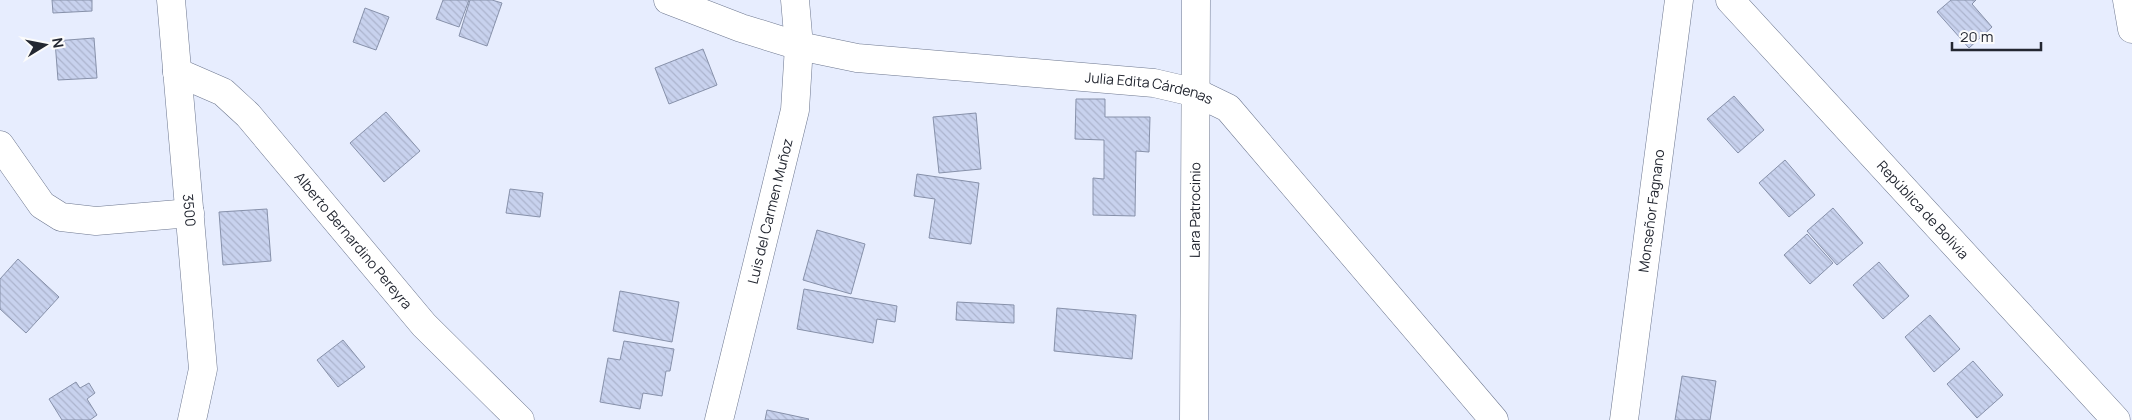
<svg xmlns="http://www.w3.org/2000/svg" width="2132" height="420" font-family="Manrope,sans-serif">
  <style>
    .building { fill: url(#building-back-hatch); stroke: #8791aa }
    .lines { fill: none; stroke-linecap: round; stroke-linejoin: round }
    .street-casing { stroke: #6d778f; stroke-width: 29 }
    .secondary-casing { stroke: #6d778f; stroke-width: 29 }
    .street { stroke: #fff; stroke-width: 28 }
    .secondary { stroke: #fff; stroke-width: 28 }
    .labels { text-anchor: middle; stroke-width: 5; stroke-linejoin: round; paint-order: stroke }
    .street-label { font-size: 14px; fill: #232731; stroke: #fbfbfb }
  </style>
  <defs>
    <pattern id="building-back-hatch" width="6" height="6" patternUnits="userSpaceOnUse" patternTransform="scale(1.25)"><rect width="6" height="6" fill="#c8d2ee"/><path d="M-1 5l2 2M0 0l6 6M5-1l2 2" fill="none" stroke="#acb4cd"/></pattern>
  </defs>
  <rect width="100%" height="100%" fill="#e7edfe"/>
  <path class="building" d="M52 0H92V11L53 13Z
    M443 0H469L459 27 436 19Z
    M470 0H492L502 3 487 46 459 36Z
    M1951 0H1976L1972 4 1992 27 1969 48 1937 12Z
    M365 8 389 17 376 50 353 42Z
    M94 38 97 78 58 80 55 41Z
    M703 49 717 85 669 104 655 68Z
    M1734 96 1764 130 1738 153 1707 119Z
    M1076 99H1105V117H1150L1149 152 1136 151 1135 216 1093 215V178L1104 179V140L1075 139Z
    M386 112 420 151 384 182 350 143Z
    M976 113 981 169 939 173 933 117Z
    M1785 160 1815 195 1789 217 1759 183Z
    M917 174 979 183 971 244 929 238 935 199 914 196Z
    M510 189 543 193 540 217 506 213Z
    M1833 208 1863 243 1837 265 1807 231Z
    M267 209 271 261 223 265 219 212Z
    M817 230 865 244 851 294 803 280Z
    M1807 234 1833 263 1810 284 1784 255Z
    M18 259 59 297 26 333 0 309V279Z
    M1879 262 1909 296 1883 319 1853 285Z
    M804 289 897 306 895 322 877 319 873 343 797 329Z
    M620 291 679 302 672 342 613 331Z
    M957 302 1014 305V323L956 320Z
    M1057 308 1136 315 1132 359 1054 351Z
    M1930 315 1960 349 1934 372 1905 337Z
    M343 340 365 367 338 387 317 360Z
    M624 341 674 349 670 371H666L662 396 643 393 640 409 600 402 608 358 620 360Z
    M1973 361 2003 395 1977 418 1947 384Z
    M1682 376 1716 381 1710 420H1675Z
    M76 382 80 388 89 383 95 393 87 399 97 415 90 420H62L49 399Z
    M767 410 809 419 808 420H765Z"/>
  <g class="lines">
    <g class="street-casing">
      <g id="street">
        <path id="s1" d="M668 0 741 28 799 46 857 58 1154 83 1197 93 1228 108 1494 420"/>
        <path id="s2" d="M1730 0 2116 420"/>
        <path d="M2127 0 2132 29"/>
        <path id="s3" d="M177 72 223 92 248 115 424 325 520 420"/>
        <path d="M0 145 42 205 61 217 96 221 190 213"/>
        <path id="s4" d="M719 420 795 110 799 46 795 0"/>
        <path id="s5" d="M1194 420 1196 0"/>
      </g>
    </g>
    <g class="secondary-casing">
      <g id="secondary">
        <path id="s6" d="M171 0 203 369 192 420"/>
        <path id="s7" d="M1624 420 1679 0"/>
      </g>
    </g>
    <use href="#street" class="street"/>
    <use href="#secondary" class="secondary"/>
  </g>
  <g class="labels">
    <g class="street-label">
      <text dy="5" stroke="none"><textPath href="#s1" startOffset="492">Julia Edita Cárdenas</textPath></text>
      <text dy="5" stroke="none"><textPath href="#s5" startOffset="210">Lara Patrocinio</textPath></text>
      <text dy="5" stroke="none"><textPath href="#s7" startOffset="211">Monseñor Fagnano</textPath></text>
      <text dy="5" stroke="none"><textPath href="#s2" startOffset="285">República de Bolivia</textPath></text>
      <text dy="5" stroke="none"><textPath href="#s6" startOffset="211">3500</textPath></text>
      <text dy="5" stroke="none"><textPath href="#s4" startOffset="215">Luis del Carmen Muñoz</textPath></text>
      <text dy="5" stroke="none"><textPath href="#s3" startOffset="248">Alberto Bernardino Pereyra</textPath></text>
    </g>
  </g>
  <g transform="translate(45 45) rotate(80)" stroke="#fbfbfb" stroke-width="4" paint-order="stroke">
  <path d="M0-4L9 19L0 12L-9 19Z" fill="#232731"/>
  <text y="-8" font-size="14" font-weight="bold" text-anchor="middle" fill="#232731">N</text>
  </g>
  <path d="M1952 42v8h89v-8" fill="none" stroke="#232731" stroke-width="2.5"/>
  <text x="1960" y="42" font-size="15" fill="#232731" stroke="#fbfbfb" stroke-width="4" paint-order="stroke">20 m</text>
</svg>
